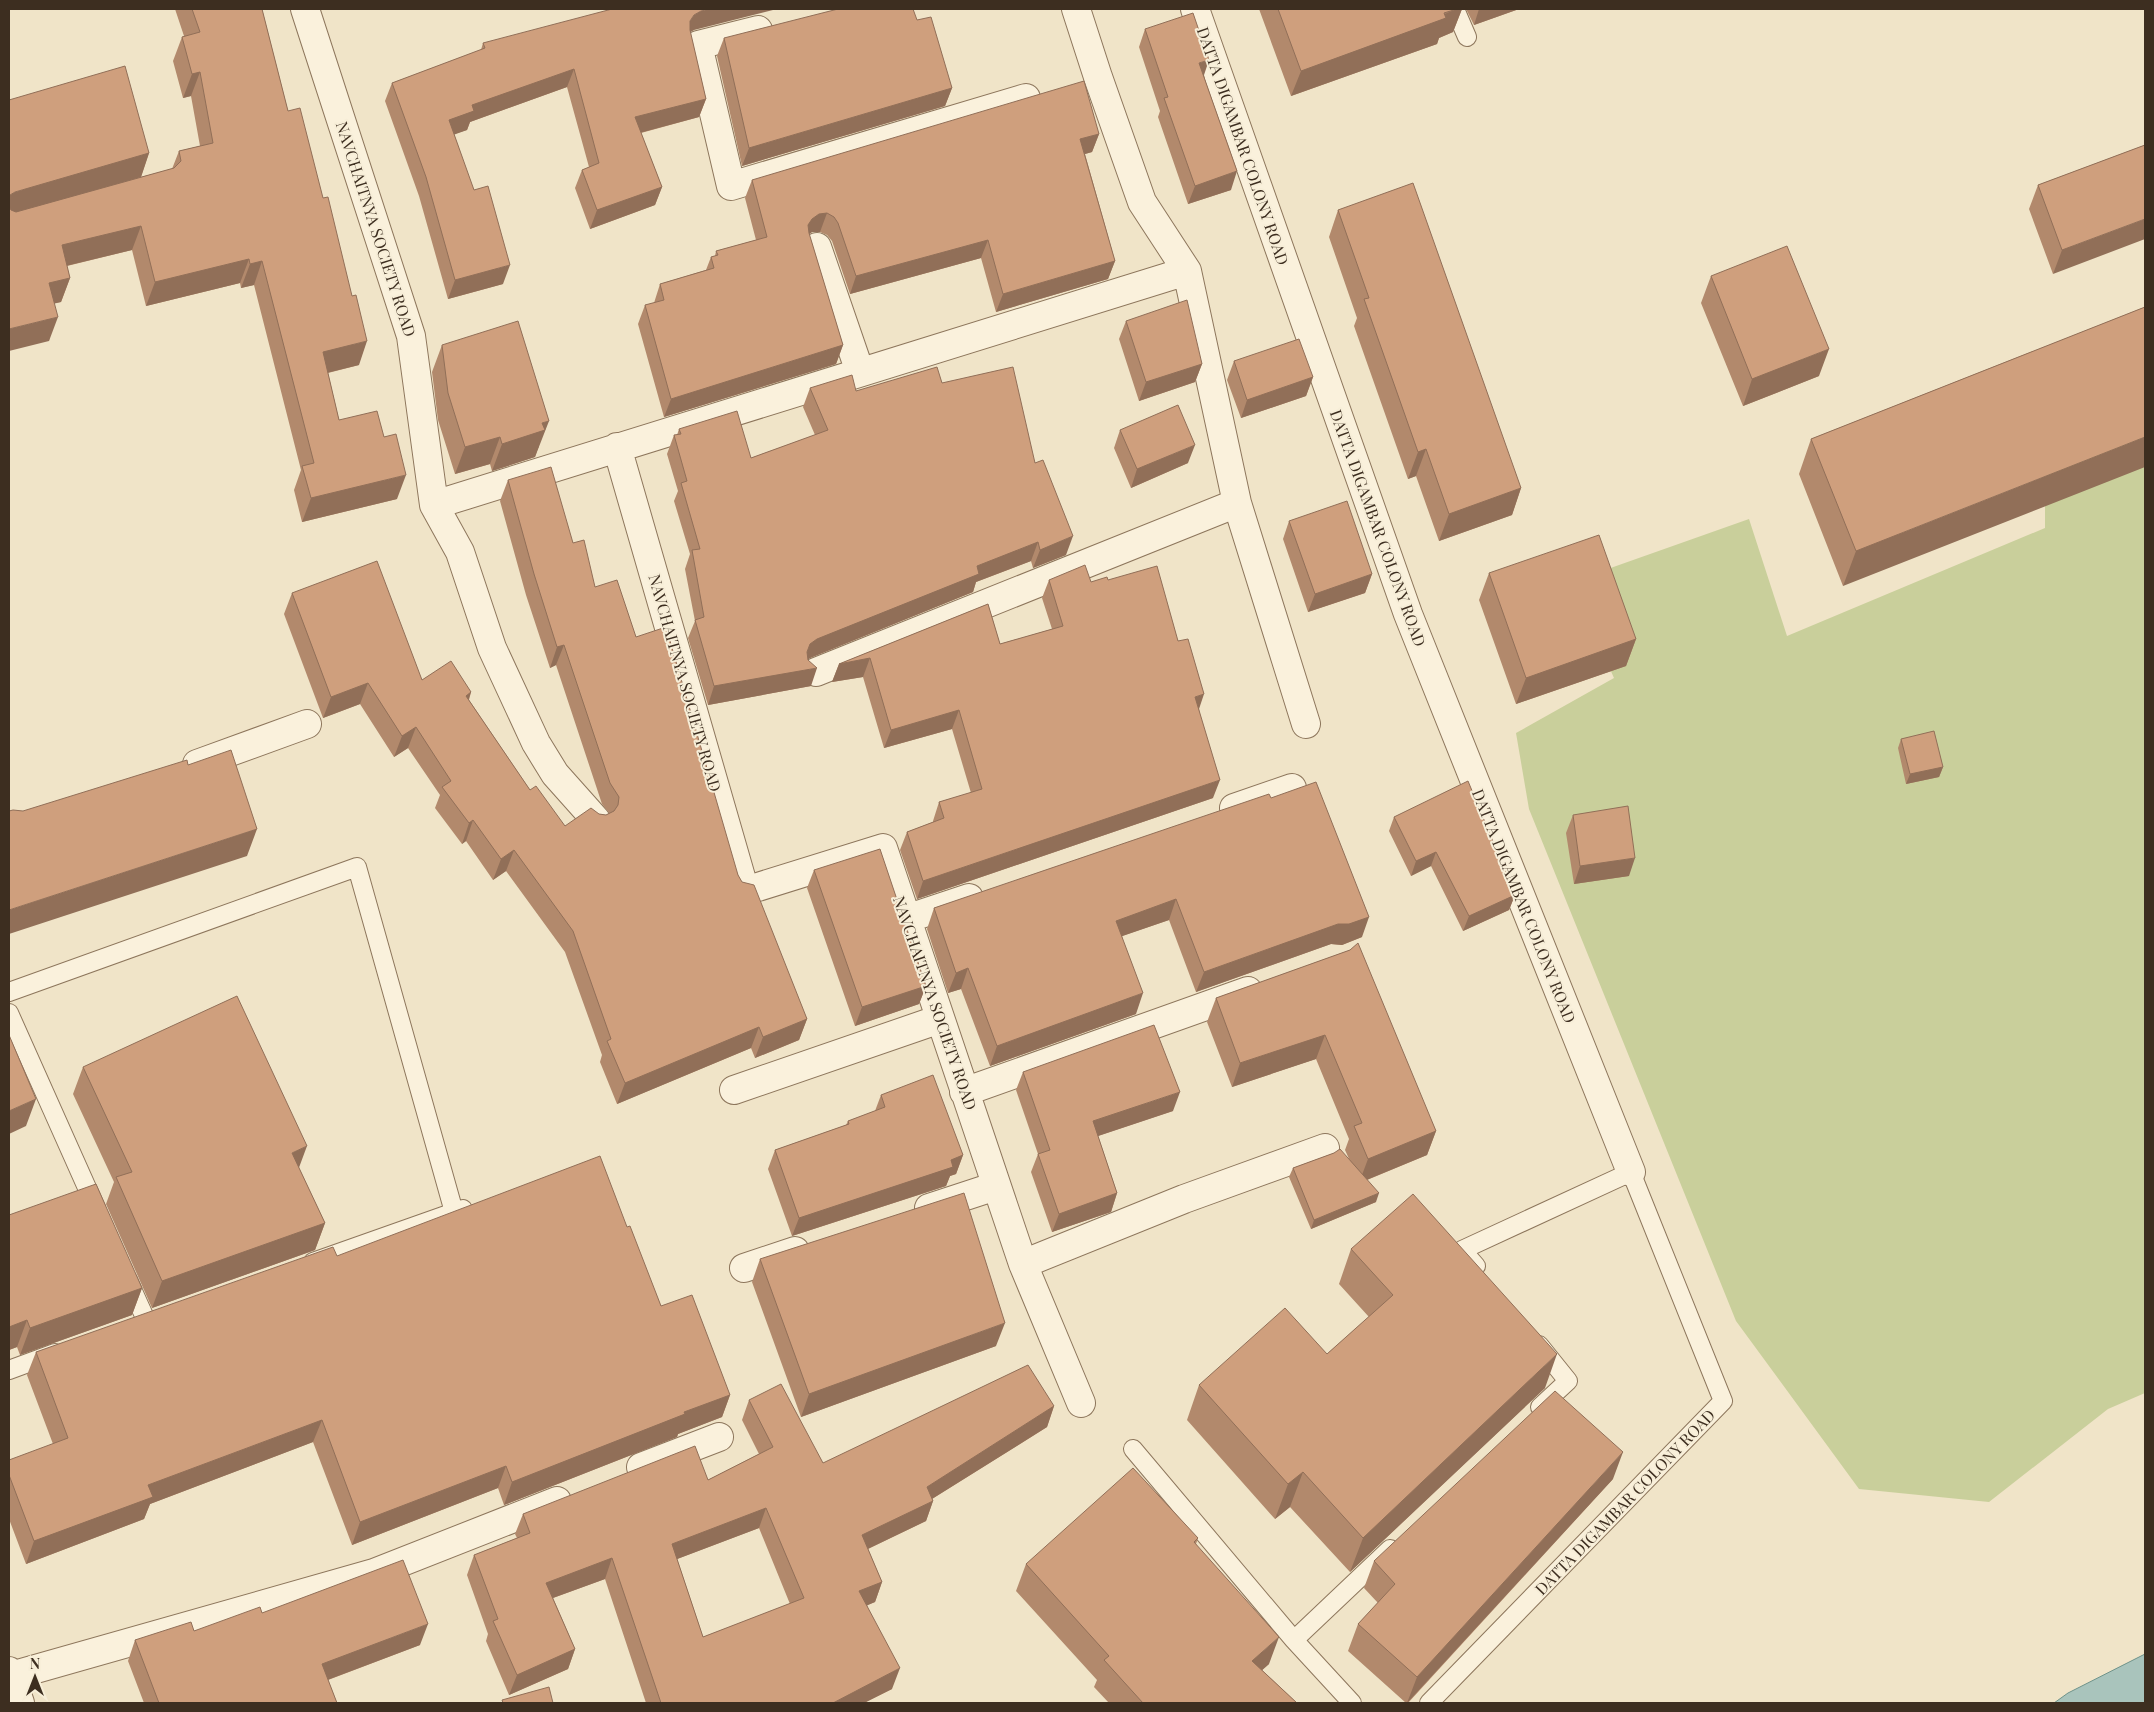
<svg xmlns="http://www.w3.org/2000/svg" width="2154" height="1712" font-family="'Playfair Display',serif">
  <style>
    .green { fill: #c9cf9b }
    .water { fill: #a9c4bc; stroke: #6f938a }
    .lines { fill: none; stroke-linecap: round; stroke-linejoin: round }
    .service-casing { stroke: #8d765c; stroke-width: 20 }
    .minor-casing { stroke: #8d765c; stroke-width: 30 }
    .service { stroke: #faf1dc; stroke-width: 18 }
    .minor { stroke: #faf1dc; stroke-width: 28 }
    .wall { fill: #b2896c; fill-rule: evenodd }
    .shaded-wall { fill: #916f58 }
    .building { fill: #cf9f7d; stroke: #916f58; fill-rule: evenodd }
    .labels { text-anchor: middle; stroke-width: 4; stroke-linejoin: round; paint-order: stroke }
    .street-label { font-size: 16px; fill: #3d2e20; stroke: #f7eed8 }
  </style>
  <rect width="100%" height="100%" fill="#f0e4c8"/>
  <path class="green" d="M2045 401 2145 410V1393L2108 1409 1989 1502 1859 1489 1736 1321 1529 809 1516 733 1614 678 1571 582 1749 519 1787 636 2045 528Z"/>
  <path class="water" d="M2145 1654V1703H2054L2068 1693Z"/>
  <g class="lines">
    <g class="service-casing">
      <path id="service" d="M1455 9 1467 37
        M9 992 357 867 454 1212
        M9 1013 96 1208
        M313 1262 463 1209
        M128 1280 146 1320
        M1539 1345 1568 1381 1540 1407
        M9 1370 55 1353
        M1133 1449 1294 1640 1390 1549
        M1294 1640 1352 1703
        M1429 1703 1723 1401 1631 1172 1462 1250 1476 1266"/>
    </g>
    <g class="minor-casing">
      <path id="minor" d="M305 9 411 336 434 505 460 552 492 648 536 743 555 774 596 820
        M1076 9 1098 77 1142 202 1187 271 1237 503 1306 724
        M1195 9 1408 614 1631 1172
        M758 30 698 45 731 186 1026 98
        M817 247 860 372
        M617 447 745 891 883 848 1023 1264 1081 1403
        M434 505 1187 271
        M816 672 1237 503
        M197 764 307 724
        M1234 808 1292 788
        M906 919 969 898
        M734 1090 940 1019
        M964 1092 1248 991
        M929 1208 996 1186
        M1023 1264 1184 1199 1325 1148
        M744 1268 795 1251
        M641 1467 719 1437
        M9 1671 20 1703
        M11 1676 374 1573 557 1501"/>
    </g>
    <use href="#service" class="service"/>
    <use href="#minor" class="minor"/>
  </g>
  <path class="wall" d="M175 9H262L288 111 359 365 328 373 339 420 397 499 302 522 294 490 301 470 254 285 241 288 240 283 146 306 132 250 67 266 70 278 61 302 54 303 49 341 9 100 149 153 141 177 172 169 179 151 200 146 191 96 183 98 173 61 182 37 184 36Z
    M1259 9H1462L1453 32 1439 38 1437 44 1291 96Z
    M1466 9H1519L1474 25Z
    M917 20 952 88 945 106 742 166 717 56 724 38Z
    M1145 29 1204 75 1231 190 1188 204 1158 117 1160 111 1139 47Z
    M694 30 690 32 706 99 699 117 641 133 662 187 655 205 590 229 575 188 582 170 589 167 567 87 470 122 467 130 454 134 503 284 448 299 419 196 385 101 392 83 481 50 483 43Z
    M1099 134 1092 152 1085 154 1115 261 1108 279 996 312 981 258 850 294 832 241 827 235 820 232H812L809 234 843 345 836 364 664 417 638 324 645 305 654 303 660 284 706 270 711 257 715 256 716 251 756 240 745 198 752 180Z
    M2145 145 2053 274 2029 209 2038 185Z
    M1338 210 1521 488 1512 515 1439 541 1416 476 1408 479 1354 326 1357 318 1329 237Z
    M1711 276 1819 376 1743 406 1701 303Z
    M2145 307 1843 586 1799 474 1811 439Z
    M1126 321 1202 364 1195 382 1139 401 1119 339Z
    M442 345 539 448H538L535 457 492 471 490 464 455 474 438 420 432 372Z
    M1234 361 1313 377 1306 396 1241 418 1227 380Z
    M942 383 1035 463 1066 555 1033 568 1031 561 976 582 973 592 810 658 808 659 811 686 708 705 688 638 695 621 685 569 690 554 674 501 678 491 667 454 674 435H677L679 429 751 458 815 435 803 407 810 388 856 391Z
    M1120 430 1188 463 1131 488 1114 448Z
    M508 480 573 543 595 587 636 637 738 875 807 1019 799 1040 755 1058 751 1048 617 1104 600 1062 602 1055 565 952 506 871 493 880 466 841 462 844 435 808 440 795 408 748 394 757 360 704 323 718 284 614 292 593 422 680 471 692 469 700 530 790 565 826 599 814 606 815 609 813 602 804 556 665 550 668 526 595 500 501Z
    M1289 521 1372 574 1365 593 1308 612 1283 539Z
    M1489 573 1636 639 1626 666 1516 704 1479 600Z
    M1049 580 1091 582 1108 580 1178 641 1199 709 1213 798 917 899 900 850 907 832 933 822V821L939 802 971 793 952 729 884 748 863 677 832 682 839 664 988 604 1000 644 1052 629 1042 598Z
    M1901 739 1943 767 1939 777 1906 784 1898 748Z
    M1271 798 1362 937 1342 945 1331 944 1196 992 1169 920 1122 936 1136 1014 990 1066 961 989 948 993 927 929 934 908Z
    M1573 815 1629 876 1574 884 1566 833Z
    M1394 817 1515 895 1509 910 1463 931 1431 866 1411 876 1389 831Z
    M814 870 926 986 919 1004 855 1026 807 888Z
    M1350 950 1436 1131 1427 1155 1367 1180 1376 1202 1311 1229 1289 1177 1293 1168 1334 1153 1350 1161 1345 1150 1349 1139 1316 1059 1232 1087 1207 1022 1216 998Z
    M83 1067 299 1168 325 1223 315 1250 152 1308 106 1204 114 1182 73 1094Z
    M1023 1072 1173 1111 1098 1136 1117 1193 1111 1212 1052 1232 1031 1172 1038 1154 1016 1090Z
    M881 1095 963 1155 956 1174 950 1176 946 1186 792 1236 768 1169 775 1150 846 1125 848 1121 875 1111Z
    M9 1215 142 1288 132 1315 20 1355 17 1347 9 1350Z
    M627 1227 661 1306 730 1395 722 1417 678 1434 677 1437 504 1505 498 1488 352 1545 313 1442 150 1504 144 1519 26 1564 9 1519V1475L53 1444 27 1375 36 1352 337 1256Z
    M1351 1249 1545 1388 1350 1572 1290 1507 1275 1519 1187 1420 1199 1385 1327 1354 1369 1317 1339 1284Z
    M760 1259 996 1346 801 1417 752 1282Z
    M749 1400 823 1463 1054 1406 1047 1427 932 1499 933 1501 926 1521 868 1549 882 1582 875 1602 867 1605 892 1689 864 1703H646L605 1579 553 1598 575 1649 568 1669 509 1695 486 1641 488 1634 467 1575 474 1555 517 1538 515 1534 523 1514 708 1480 759 1454 742 1420ZM759 1528 790 1604 703 1637 677 1559Z
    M1613 1479 1408 1703H1406L1348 1651 1358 1624 1378 1603 1364 1588 1374 1561Z
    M1198 1538 1196 1544 1269 1664 1262 1670 1297 1703H1109L1094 1687 1097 1680 1016 1591 1026 1564Z
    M262 1613 420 1645 328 1680 337 1703H144L128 1661 135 1640 194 1631Z"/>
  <path class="shaded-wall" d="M710 9H777L694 30 688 33 690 21 694 15 701 11Z
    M1457 9H1462L1453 32 1439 38 1437 44 1291 96 1301 71Z
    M1479 9H1519L1474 25Z
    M1209 60 1203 78 1199 63Z
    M574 69 567 87 470 122 467 130 442 139 449 120 472 105Z
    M200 72 191 96 183 98 192 74Z
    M952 88 945 106 742 166 749 148Z
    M706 99 699 117 628 136 635 117Z
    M1099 134 1092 152 1074 157 1080 139Z
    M149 153 141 177 9 215V198L10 195 15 192Z
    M1237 171 1231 190 1188 204 1195 186Z
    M662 187 655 205 590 229 597 210Z
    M827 213 820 232H812L805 237 808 225 812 219 819 214Z
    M2145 219V239L2053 274 2062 250Z
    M141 226 132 250 53 269 62 245Z
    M988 240 981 258 850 294 856 276Z
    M249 259 240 283 146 306 155 282Z
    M262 261 254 285 241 288 250 264Z
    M1115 261 1108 279 996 312 1003 294Z
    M510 265 503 284 448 299 455 280Z
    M70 278 61 302 40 307 49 283Z
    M58 317 49 341 9 351V329Z
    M367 341 359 365 314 376 323 352Z
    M843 345 836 364 664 417 671 399Z
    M1829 349 1819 376 1743 406 1752 379Z
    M1202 364 1195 382 1139 401 1146 382Z
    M1313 377 1306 396 1241 418 1247 400Z
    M549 421 535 457 492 471 502 444 542 423Z
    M500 437 490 464 455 474 465 447Z
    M2145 437V467L1843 586 1856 551Z
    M1195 445 1188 463 1131 488 1137 469Z
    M1426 449 1416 476 1408 479 1418 452Z
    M406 475 397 499 302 522 311 498Z
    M1521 488 1512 515 1439 541 1449 514Z
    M1073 536 1066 555 1033 568 1040 550Z
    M1038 542 1031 561 976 582 973 592 810 658 803 663 810 644 817 639 977 566Z
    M1372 574 1365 593 1308 612 1315 594Z
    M1636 639 1626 666 1516 704 1526 678Z
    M564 645 556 665 550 668 557 647Z
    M870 658 863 677 832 682 839 664Z
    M817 668 811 686 708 705 714 686Z
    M368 683 360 704 323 718 331 697Z
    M471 692 464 713 466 696Z
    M1204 694 1198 712 1195 697Z
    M959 710 952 729 884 748 891 730Z
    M416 727 408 748 394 757 402 736Z
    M1943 767 1939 777 1906 784 1910 774Z
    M1220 780 1213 798 917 899 923 881Z
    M473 820 466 841 462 844 469 823Z
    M257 829 247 856 9 934V910Z
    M514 850 506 871 493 880 501 859Z
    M1436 852 1431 866 1411 876 1416 861Z
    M1635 858 1629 876 1574 884 1580 866Z
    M1515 895 1509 910 1463 931 1469 916Z
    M1176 899 1169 920 1108 941 1116 921Z
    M1369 917 1362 937 1342 945 1331 944 1196 992 1204 972 1338 924Z
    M968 968 961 989 948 993 956 973Z
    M926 986 919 1004 855 1026 862 1007Z
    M1143 993 1136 1014 990 1066 997 1046Z
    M807 1019 799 1040 755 1058 763 1037Z
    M759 1027 751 1048 617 1104 625 1083Z
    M1325 1035 1316 1059 1232 1087 1240 1063Z
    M1180 1092 1173 1111 1086 1140 1093 1121Z
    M36 1099 26 1126 9 1134V1111Z
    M1436 1131 1427 1155 1359 1183 1368 1159Z
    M307 1146 297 1173 292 1153Z
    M963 1155 956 1174 950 1176 946 1186 792 1236 799 1218Z
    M1117 1193 1111 1212 1052 1232 1059 1214Z
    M1379 1193 1376 1202 1311 1229 1314 1220Z
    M325 1223 315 1250 152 1308 162 1281Z
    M142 1288 132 1315 20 1355 30 1328Z
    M27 1320 17 1347 9 1350V1327Z
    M1005 1323 996 1346 801 1417 809 1394Z
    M1557 1354 1545 1388 1350 1572 1363 1538Z
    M730 1395 722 1417 678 1434 677 1437 504 1505 512 1482 684 1412Z
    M1054 1406 1047 1427 919 1507 927 1487Z
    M322 1420 313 1442 150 1504 144 1519 26 1564 34 1541 148 1485Z
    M1623 1452 1613 1479 1407 1703 1417 1677Z
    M506 1466 498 1488 352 1545 360 1522Z
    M1303 1472 1290 1507 1275 1519 1288 1484Z
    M933 1501 926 1521 855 1555 862 1535Z
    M766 1508 759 1528 664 1564 672 1544Z
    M612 1558 605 1579 539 1603 546 1583Z
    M882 1582 875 1602 852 1612 859 1591Z
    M428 1624 420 1645 314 1685 322 1664Z
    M1279 1637 1269 1664 1242 1688 1252 1661Z
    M575 1649 568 1669 509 1695 517 1675Z
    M900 1668 892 1689 864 1703H833Z"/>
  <path class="building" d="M192 9H262L288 111 300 108 323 198 328 197 352 296 356 295 367 341 323 352 339 420 377 411 384 437 396 434 406 475 311 498 302 466 314 463 262 261 250 264 249 259 155 282 141 226 62 245 70 278 49 283 58 317 9 329V206L11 210 16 212 174 168 181 161 179 151 213 143 200 72 192 74 182 37 200 32Z
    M612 9H710L701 11 694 15 690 21V30L706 99 635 117 662 187 597 210 582 170 599 163 574 69 472 105 474 111 449 120 474 190 488 186 510 265 455 280 426 177 392 83 485 48 483 43Z
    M838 9H913L917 20 931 17 952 88 749 148 724 38Z
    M1278 9H1457L1444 13 1446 18 1301 71Z
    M1193 13 1209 60 1199 63 1237 171 1195 186 1164 98 1168 97 1145 29Z
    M125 66 149 153 15 192 10 195 9 199V100Z
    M1084 81 1099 134 1080 139 1115 261 1003 294 988 240 856 276 838 223 834 217 827 213 819 214 812 219 808 225 809 233 843 345 671 399 645 305 664 300 660 284 714 268 711 257 718 255 716 251 767 237 752 180Z
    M2145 145V219L2062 250 2038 185Z
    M1413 183 1521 488 1449 514 1426 449 1418 452 1364 299 1369 298 1338 210Z
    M1787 246 1829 349 1752 379 1711 276Z
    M1187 300 1202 364 1146 382 1126 321Z
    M2145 307V437L1856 551 1811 439Z
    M518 321 549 421 542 423 545 430 502 444 500 437 465 447 448 393 442 345Z
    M1299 339 1313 377 1247 400 1234 361Z
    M937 367 942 383 1013 367 1035 463 1043 460 1073 536 1040 550 1038 542 977 566 979 574 817 639 810 644 807 652 808 660 817 668 714 686 695 620 704 617 692 550 700 549 681 483 687 481 674 435 681 434 679 429 737 411 751 458 828 430 810 388 852 375 856 391Z
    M1178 405 1195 445 1137 469 1120 430Z
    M551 467 573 543 584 540 595 587 617 580 636 637 666 627 738 875 742 882 754 885 807 1019 763 1037 759 1027 625 1083 607 1041 611 1039 573 931 514 850 501 859 473 820 469 823 442 787 451 781 416 727 402 736 368 683 331 697 292 593 377 561 422 680 451 661 471 692 466 696 530 790 536 786 565 826 591 808 599 814 606 815 614 811 618 805 619 797 610 783 564 645 557 647 534 574 508 480Z
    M1347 501 1372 574 1315 594 1289 521Z
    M1599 535 1636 639 1526 678 1489 573Z
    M1085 565 1091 582 1107 577 1108 580 1157 566 1178 641 1188 639 1204 694 1195 697 1220 780 923 881 907 832 944 818 939 802 982 789 959 710 891 730 870 658 839 664 988 604 1000 644 1063 626 1049 580Z
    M1934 731 1943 767 1910 774 1901 739Z
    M231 750 257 829 9 910V811L13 810 23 811 187 760 188 765Z
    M1468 781 1515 895 1469 916 1436 852 1416 861 1394 817Z
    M1316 782 1369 917 1349 924H1338L1204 972 1176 899 1116 921 1143 993 997 1046 968 968 956 973 934 908 1269 794 1271 798Z
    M1628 806 1635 858 1580 866 1573 815Z
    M880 849 926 986 862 1007 814 870Z
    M1358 943 1436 1131 1368 1159 1354 1126 1362 1123 1325 1035 1240 1063 1216 998 1350 950Z
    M237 996 307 1146 292 1153 325 1223 162 1281 116 1177 132 1172 83 1067Z
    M1154 1025 1180 1092 1093 1121 1117 1193 1059 1214 1038 1154 1050 1150 1023 1072Z
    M9 1035 36 1099 9 1111Z
    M933 1075 963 1155 951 1160 953 1167 799 1218 775 1150 849 1124 848 1121 885 1107 881 1095Z
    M1340 1149 1379 1193 1314 1220 1293 1168 1334 1153Z
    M600 1156 627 1227 630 1226 661 1306 692 1295 730 1395 684 1412 685 1414 512 1482 506 1466 360 1522 322 1420 148 1485 153 1497 34 1541 9 1475V1460L68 1438 36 1352 333 1247 337 1256Z
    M96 1184 142 1288 30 1328 27 1320 9 1327V1215Z
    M964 1193 1005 1323 809 1394 760 1259Z
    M1413 1194 1557 1354 1363 1538 1303 1472 1288 1484 1199 1385 1285 1308 1327 1354 1393 1295 1351 1249Z
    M1028 1365 1054 1406 927 1487 933 1501 862 1535 882 1582 859 1591 900 1668 833 1703H661L612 1558 546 1583 575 1649 517 1675 493 1621 498 1619 474 1555 530 1533 523 1514 695 1446 708 1480 773 1447 749 1400 781 1384 823 1463ZM766 1508 804 1598 703 1637 672 1544Z
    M1555 1391 1623 1452 1417 1677 1358 1624 1395 1584 1374 1561Z
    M1133 1468 1198 1538 1194 1542 1279 1637 1252 1661 1297 1703H1143L1104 1660 1109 1656 1026 1564Z
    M403 1560 428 1624 322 1664 337 1703H159L135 1640 191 1622 194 1631 260 1607 262 1613Z
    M549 1687 553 1703H503L502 1700Z"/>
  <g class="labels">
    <g class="street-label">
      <text transform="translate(1243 146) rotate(71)" y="6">DATTA DIGAMBAR COLONY ROAD</text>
      <text transform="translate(376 229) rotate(72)" y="6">NAVCHAITNYA SOCIETY ROAD</text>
      <text transform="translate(1378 528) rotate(70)" y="6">DATTA DIGAMBAR COLONY ROAD</text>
      <text transform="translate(685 683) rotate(74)" y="6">NAVCHAITNYA SOCIETY ROAD</text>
      <text transform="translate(1524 906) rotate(68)" y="6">DATTA DIGAMBAR COLONY ROAD</text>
      <text transform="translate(935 1003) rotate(71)" y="6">NAVCHAITNYA SOCIETY ROAD</text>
      <text transform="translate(1625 1502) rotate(-46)" y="6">DATTA DIGAMBAR COLONY ROAD</text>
    </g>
  </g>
  <rect width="2154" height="1712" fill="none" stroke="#3d2e20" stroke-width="20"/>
  <g transform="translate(35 1677)" stroke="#f7eed8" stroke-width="4" paint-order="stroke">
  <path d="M0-4L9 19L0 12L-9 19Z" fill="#3d2e20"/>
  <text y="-8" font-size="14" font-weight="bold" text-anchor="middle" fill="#3d2e20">N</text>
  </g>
</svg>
